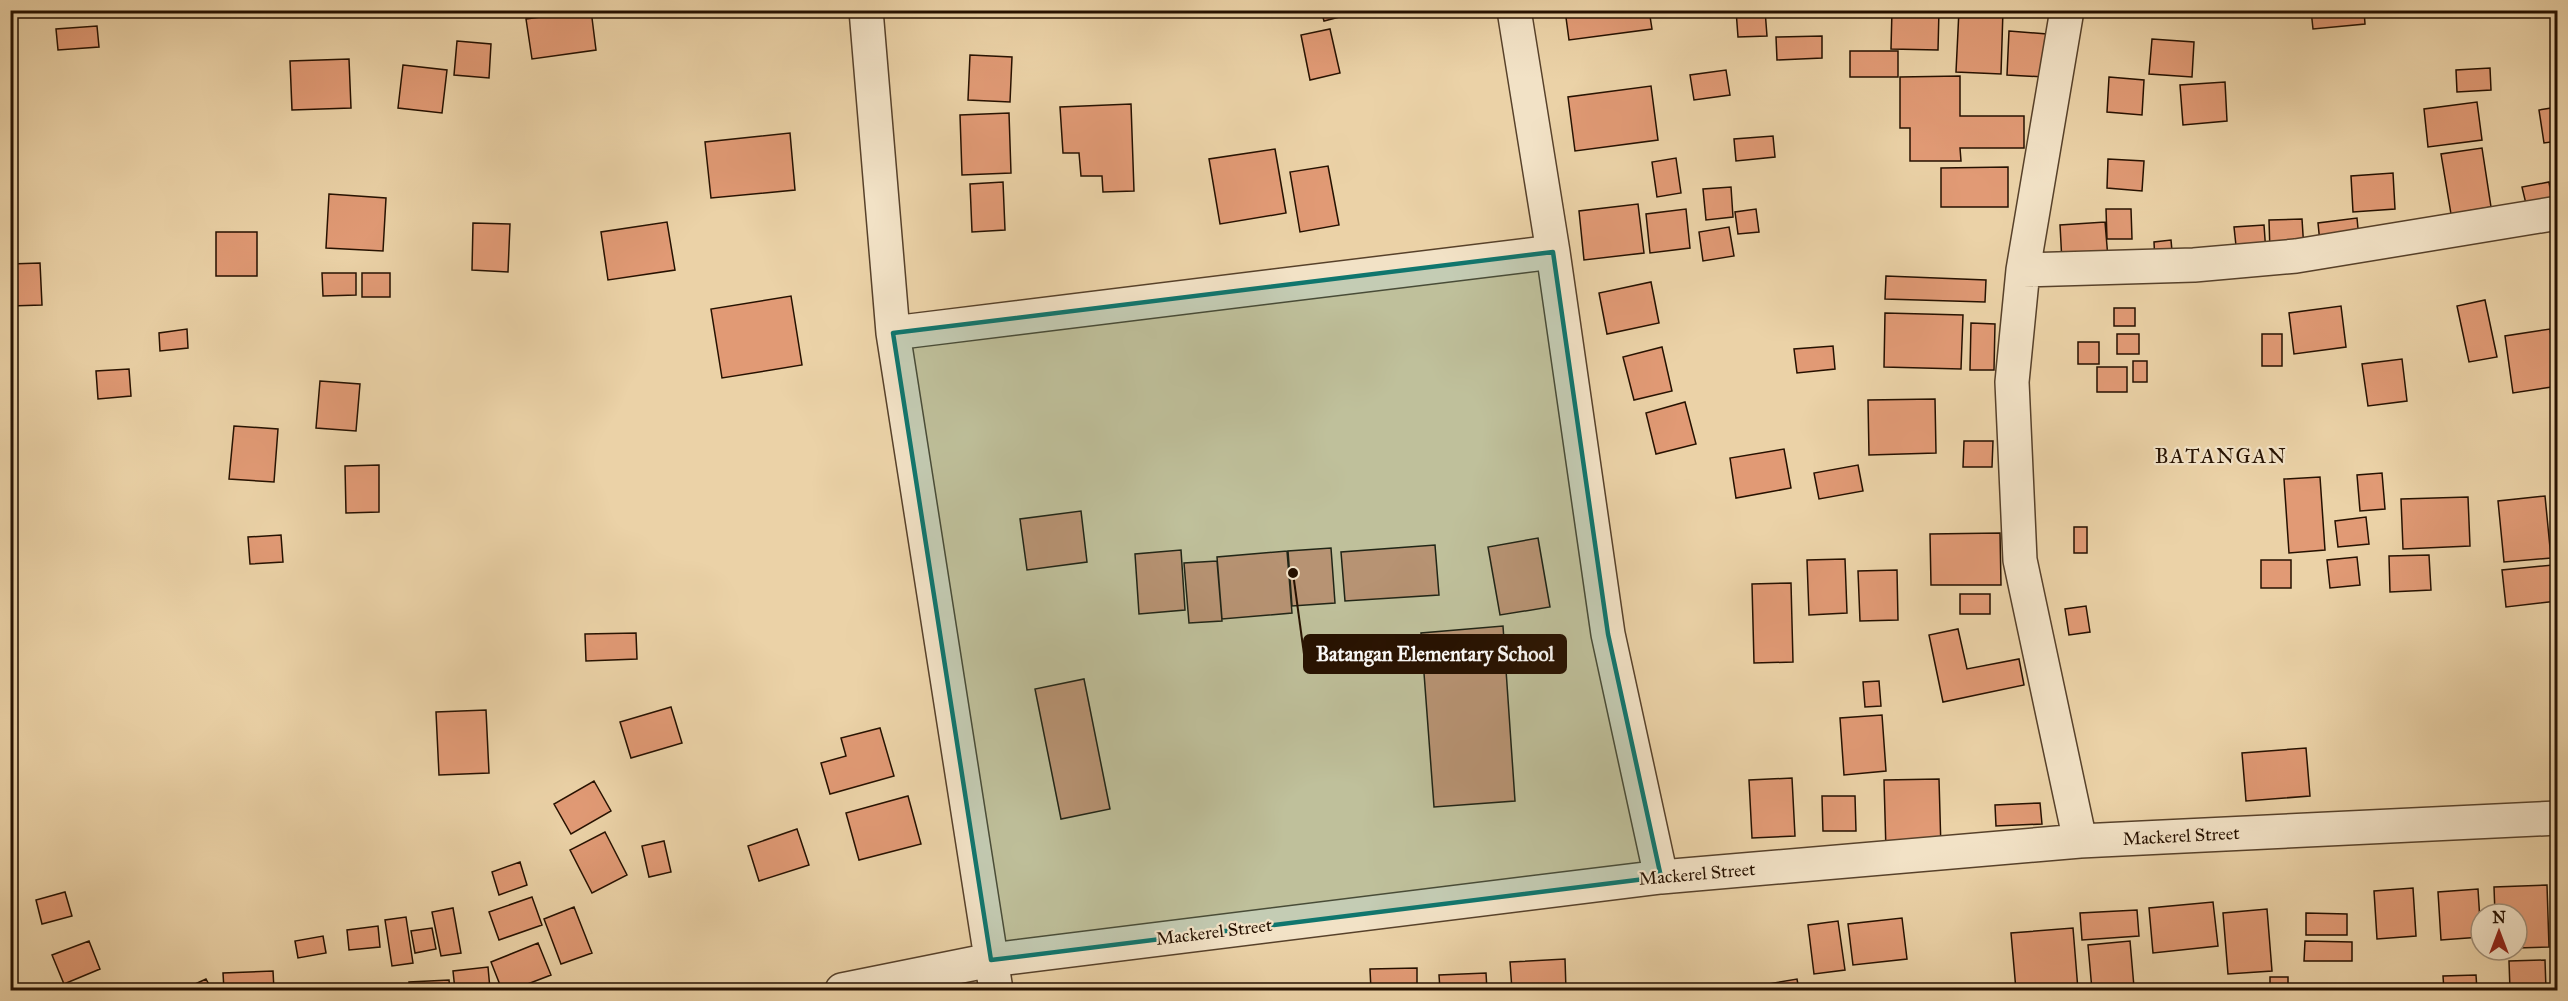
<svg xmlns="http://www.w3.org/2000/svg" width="2568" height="1001" font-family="'IM FELL Great Primer',serif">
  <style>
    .building { fill: #e19a75; stroke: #261100; stroke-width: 1.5 }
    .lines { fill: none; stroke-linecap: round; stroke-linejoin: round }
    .minor-casing { stroke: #57412a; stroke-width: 36 }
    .minor { stroke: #f2e2c6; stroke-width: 33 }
    .marked { fill: #0f766e; fill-opacity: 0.2; stroke: #0f766e; stroke-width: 4.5; stroke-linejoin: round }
    .labels { text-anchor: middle; stroke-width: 4.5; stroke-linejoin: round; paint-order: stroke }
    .street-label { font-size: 18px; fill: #261100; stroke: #f2e2c6 }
    .quarter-label { font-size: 21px; letter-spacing: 1.5px; fill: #261100; stroke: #f2e2c6 }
    .leader { fill: none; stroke: #261100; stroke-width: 2 }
    .callout-dot { fill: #261100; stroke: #f2e2c6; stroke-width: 2 }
    .callout { fill: #261100; stroke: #261100; stroke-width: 2 }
    .callout-label { font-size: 20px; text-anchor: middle; font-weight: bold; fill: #fff }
  </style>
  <rect width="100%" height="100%" fill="#ebd2a7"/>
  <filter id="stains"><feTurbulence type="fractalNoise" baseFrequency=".00333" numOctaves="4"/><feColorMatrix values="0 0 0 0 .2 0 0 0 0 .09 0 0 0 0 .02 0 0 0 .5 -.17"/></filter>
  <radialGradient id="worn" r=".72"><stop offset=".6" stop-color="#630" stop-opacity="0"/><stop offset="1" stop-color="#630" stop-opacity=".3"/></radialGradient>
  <path class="building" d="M591 10 596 50 532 59 526 19Z
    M1321 10H1366L1324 21Z
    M1565 10H1649L1652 29 1569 40Z
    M1736 10H1765L1767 36 1738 37Z
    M1892 10H1939L1938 50 1891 49Z
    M1959 10H2003L2001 74 1956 72Z
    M2311 10H2364L2365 24 2313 29Z
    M97 26 99 47 58 50 56 29Z
    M1330 29 1340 73 1310 80 1301 35Z
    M2009 31 2047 34 2044 77 2007 75Z
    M1822 36V58L1777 60 1776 37Z
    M2152 39 2194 42 2192 77 2149 74Z
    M457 41 491 44 489 78 454 75Z
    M1850 51H1898V77H1850Z
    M970 55 1012 57 1010 102 968 100Z
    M349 59 351 108 292 110 290 61Z
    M403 65 447 70 442 113 398 108Z
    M2490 68 2491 90 2457 92 2456 70Z
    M1726 70 1730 95 1694 100 1690 75Z
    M1960 76V116H2024V148H1960L1961 161H1910V128H1900V77Z
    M2109 77 2144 80 2142 115 2107 112Z
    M2225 82 2227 121 2183 125 2180 85Z
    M1651 86 1658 140 1575 151 1568 97Z
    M2477 102 2482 140 2428 147 2424 109Z
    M1131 104 1134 191 1103 192 1102 176H1081L1079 153H1063L1060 107Z
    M2558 107V141L2544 143 2539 110Z
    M1009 113 1011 173 962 175 960 115Z
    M790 133 795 190 711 198 705 142Z
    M1773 136 1775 157 1736 161 1734 139Z
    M2482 148 2491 207 2451 214 2441 154Z
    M1275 149 1286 213 1220 224 1209 159Z
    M1676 158 1681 193 1657 197 1652 162Z
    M2108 159 2144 161 2142 191 2107 188Z
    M1328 166 1339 225 1300 232 1290 172Z
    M2008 167V207H1941V168Z
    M2393 173 2395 209 2353 212 2351 176Z
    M1003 182 1005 230 972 232 970 184Z
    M2549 182 2552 199 2526 204 2522 187Z
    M1731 187 1733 217 1706 220 1703 189Z
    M329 194 386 198 383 251 326 248Z
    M1638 204 1644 253 1584 260 1579 211Z
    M1686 209 1690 248 1650 253 1646 214Z
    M1756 209 1759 232 1738 234 1735 212Z
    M2106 209H2131L2132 239H2107Z
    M2357 218 2359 239 2320 243 2318 223Z
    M2302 219 2304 250 2270 252 2269 220Z
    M667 222 675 270 608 280 601 232Z
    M2105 222 2108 258 2062 262 2060 225Z
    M473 223 510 224 508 272 472 270Z
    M2264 225 2266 253 2237 255 2234 227Z
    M1729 227 1734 256 1703 261 1699 232Z
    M216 232H257V276H216Z
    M2171 240 2173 262 2155 263 2154 242Z
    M40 263 42 305 10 306V264Z
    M322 273H356V295L323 296Z
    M362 273H390V297H362Z
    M1886 276 1986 280 1985 302 1885 299Z
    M1651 282 1659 323 1607 334 1599 293Z
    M791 296 802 365 722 378 711 309Z
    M2485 300 2497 357 2469 362 2457 306Z
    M2341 306 2346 347 2294 354 2289 313Z
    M2114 308H2135V326H2114Z
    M1885 313 1963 315 1961 369 1884 367Z
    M1971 323 1995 324 1994 370H1970Z
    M187 329 188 348 160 351 159 333Z
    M2550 329 2558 386 2513 393 2505 336Z
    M2117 334H2139V354H2117Z
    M2262 334H2282V366H2262Z
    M2078 342H2099V364H2078Z
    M1833 346 1835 369 1797 373 1794 349Z
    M1662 347 1672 391 1634 400 1623 357Z
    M2402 359 2407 401 2368 406 2362 364Z
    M2133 361H2147V382H2133Z
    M2097 367H2127V392H2097Z
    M129 369 131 396 98 399 96 371Z
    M320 381 360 384 356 431 316 428Z
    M1935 399 1936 453 1869 455 1868 400Z
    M1685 402 1696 444 1656 454 1646 413Z
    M234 426 278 429 274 482 229 479Z
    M1964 441H1993L1992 467H1963Z
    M1784 449 1791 488 1736 498 1730 458Z
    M379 465V512L346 513 345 466Z
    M1858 465 1863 491 1819 499 1814 473Z
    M2382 473 2385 509 2360 511 2357 475Z
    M2320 477 2325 550 2289 553 2284 479Z
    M2545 496 2551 558 2504 562 2498 501Z
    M2468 497 2470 546 2403 549 2401 499Z
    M1081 511 1087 562 1027 570 1020 519Z
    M2366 517 2369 544 2338 547 2335 521Z
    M2074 527H2087V553H2074Z
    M2000 533 2001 585H1931L1930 534Z
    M281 535 283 562 250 564 248 537Z
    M1538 538 1550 607 1500 615 1488 547Z
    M1435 545 1439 595 1345 601 1341 552Z
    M1331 548 1335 603 1292 606 1288 551Z
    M1181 550 1185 610 1139 614 1135 554Z
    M1287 551 1292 613 1222 619 1217 557Z
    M2429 555 2431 590 2390 592 2389 556Z
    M2357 557 2360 585 2330 588 2327 560Z
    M1845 559 1847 613 1809 615 1807 560Z
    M2261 560H2291V588H2261Z
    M1217 561 1222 621 1189 623 1184 563Z
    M2553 565 2557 601 2506 607 2502 570Z
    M1897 570 1898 620 1860 621 1858 571Z
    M1791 583 1793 662 1754 663 1752 584Z
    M1960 594H1990V614H1960Z
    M2086 606 2090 632 2069 635 2065 609Z
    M1503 626 1515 801 1434 807 1421 633Z
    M1958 629 1967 669 2019 659 2024 685 1943 702 1929 635Z
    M636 633 637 659 586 661 585 634Z
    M1084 679 1110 809 1061 819 1035 689Z
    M1879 681 1881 706 1865 707 1863 682Z
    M671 707 682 743 631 758 620 722Z
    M486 710 489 773 439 775 436 712Z
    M1882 715 1886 771 1844 775 1840 718Z
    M880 728 894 776 830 794 821 763 846 756 841 738Z
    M2306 748 2310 796 2246 801 2242 753Z
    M1792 778 1795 836 1752 838 1749 780Z
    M1939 779 1941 849 1886 851 1884 780Z
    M594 781 611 811 571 834 554 804Z
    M908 796 921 844 859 860 846 813Z
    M1822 796H1855L1856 831H1823Z
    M2040 803 2042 824 1996 826 1995 805Z
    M797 829 809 865 759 881 748 846Z
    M605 832 627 875 592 893 570 850Z
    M664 841 671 872 649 877 642 846Z
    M520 862 527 885 499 895 492 872Z
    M2547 885 2549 947 2517 948V914H2495L2494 887Z
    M2413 888 2416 936 2377 939 2374 891Z
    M2478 889 2481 937 2441 940 2438 892Z
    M65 892 72 916 42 924 36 900Z
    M532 897 542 925 499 940 489 912Z
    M2213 902 2218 946 2153 953 2149 908Z
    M574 907 592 953 561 964 544 919Z
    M453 908 461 953 441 956 432 912Z
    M2267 909 2272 971 2228 974 2223 913Z
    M2137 910 2139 936 2082 940 2080 913Z
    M2306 913 2347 914V935H2306Z
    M406 917 413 963 392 966 385 920Z
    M1902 918 1907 959 1853 965 1848 924Z
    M1838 921 1845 970 1814 974 1808 925Z
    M378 926 380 947 349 950 347 930Z
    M432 928 436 949 415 953 411 931Z
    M2073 928 2078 990H2016L2011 933Z
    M323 936 326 953 298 958 295 941Z
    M89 941 100 969 64 984 52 955Z
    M2130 941 2134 987 2092 990 2088 945Z
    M2305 941 2352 942V961H2304Z
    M538 943 551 975 512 990H502L491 962Z
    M1565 959 1566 990H1512L1510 962Z
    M2545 960 2546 990H2510L2509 961Z
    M488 967 490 989 455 990 453 971Z
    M1417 968V990H1371L1370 969Z
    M273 971 274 990H224L223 973Z
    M1486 973 1487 990H1440L1439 975Z
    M2476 975 2477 990H2444L2443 976Z
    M2270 977H2288V990H2270Z
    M206 979 212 990H182Z
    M1797 979 1799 990H1733Z
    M449 980 450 990H410L409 982Z"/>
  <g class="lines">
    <g class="minor-casing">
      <path id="minor" d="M866 10 893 333 996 990
        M1514 10 1553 252 1608 634 1661 877
        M2067 10 2023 270 2012 382 2020 560 2080 841
        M2023 270 2194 265 2296 256 2558 213
        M893 333 1553 252
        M842 990 991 960 1661 877 2080 841 2558 818"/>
    </g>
    <use href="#minor" class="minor"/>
  </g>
  <path class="marked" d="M1553 252 1608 634 1661 877 991 960 893 333Z"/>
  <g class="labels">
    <g class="street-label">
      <text transform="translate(2181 836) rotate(-3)" y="6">Mackerel Street</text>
      <text transform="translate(1697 874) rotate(-5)" y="6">Mackerel Street</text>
      <text transform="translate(1214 932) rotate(-7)" y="6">Mackerel Street</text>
    </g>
    <g class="quarter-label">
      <text x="2221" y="463">BATANGAN</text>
    </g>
  </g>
  <path class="leader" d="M1293 573L1304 654"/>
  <circle class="callout-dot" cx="1293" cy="573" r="6"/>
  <rect class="callout" x="1304" y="635" width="262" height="38" rx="6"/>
  <g class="callout-label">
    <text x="1435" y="661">Batangan Elementary School</text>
  </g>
  <rect width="2568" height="1001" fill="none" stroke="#ebd2a7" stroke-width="36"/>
  <rect x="12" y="12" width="2544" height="977" fill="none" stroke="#261100" stroke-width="3"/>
  <rect x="18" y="18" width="2532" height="965" fill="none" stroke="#261100" stroke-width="1.5"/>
  <g transform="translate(2499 932)"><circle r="28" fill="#f2e2c6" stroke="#a08e77" stroke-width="1.5"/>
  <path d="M0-4.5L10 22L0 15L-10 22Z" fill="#8f2418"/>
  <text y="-9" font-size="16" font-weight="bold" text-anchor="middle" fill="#261100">N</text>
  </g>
  <rect width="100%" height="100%" filter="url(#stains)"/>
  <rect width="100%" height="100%" fill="url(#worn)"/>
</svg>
